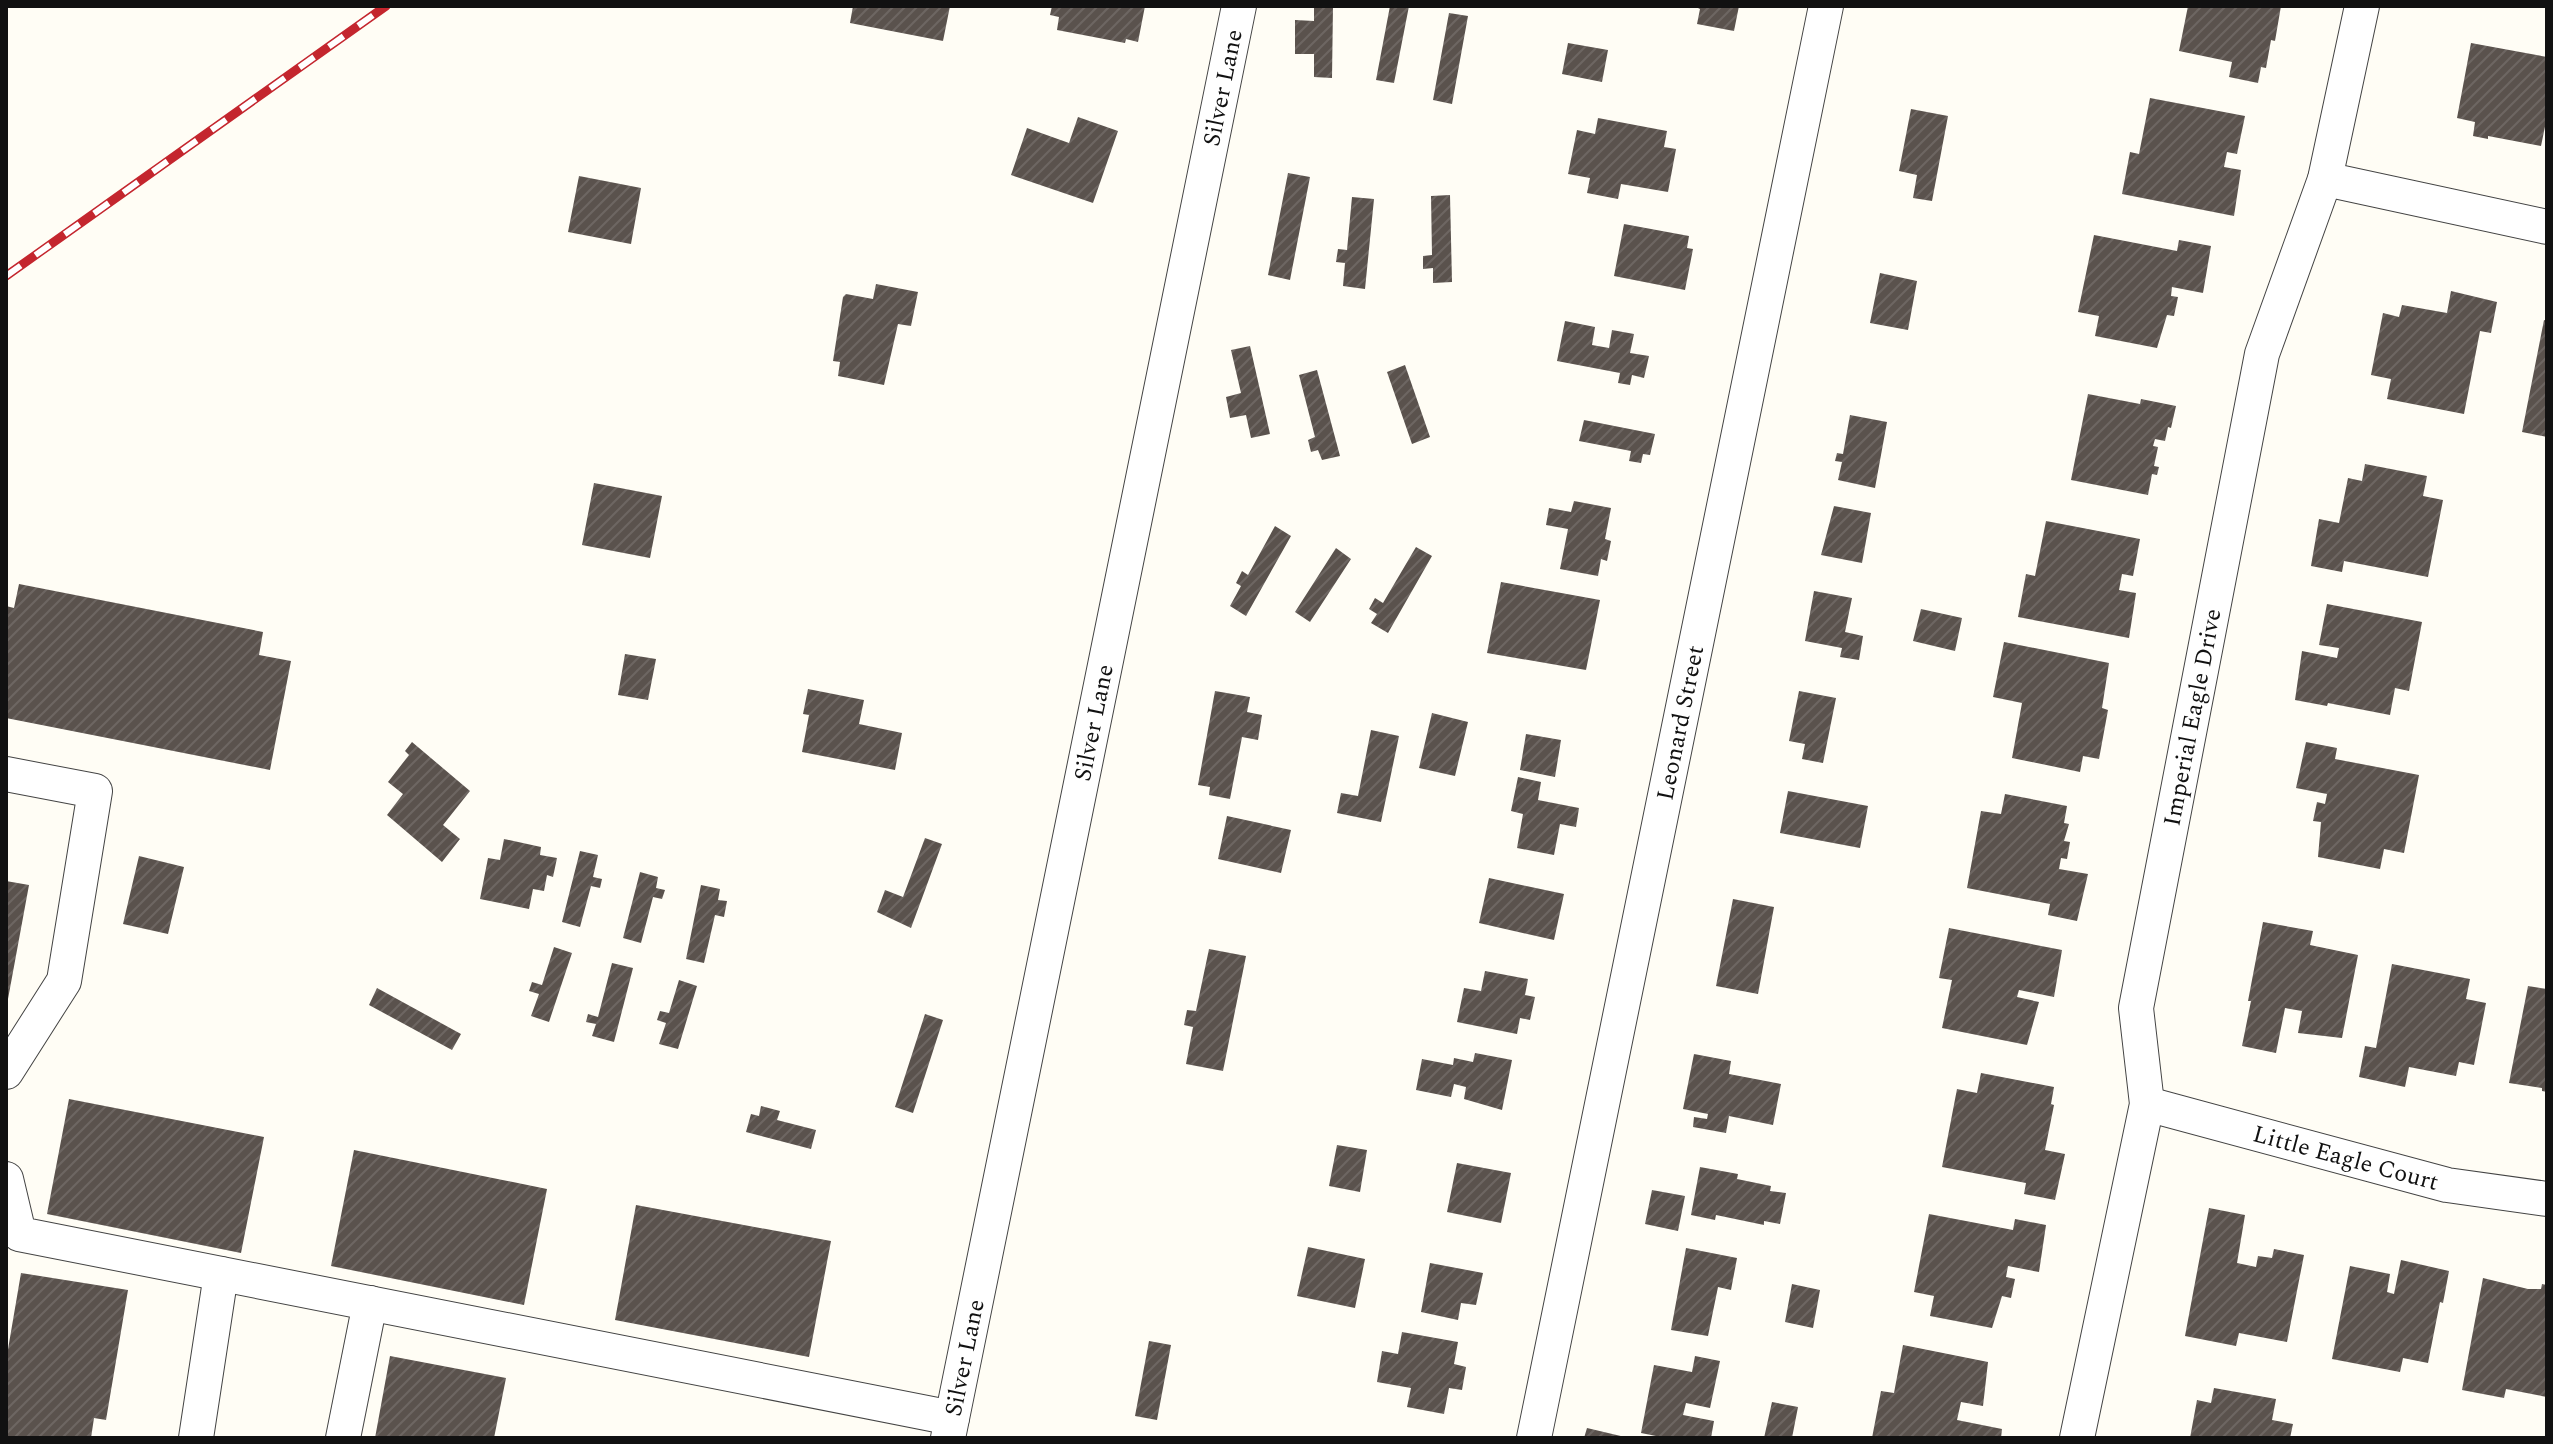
<svg xmlns="http://www.w3.org/2000/svg" width="2553" height="1444" font-family="Spectral,serif">
  <style>
    .building { fill: url(#building-hatch) }
    .lines { fill: none; stroke-linecap: round; stroke-linejoin: round }
    .minor-casing { stroke: #444; stroke-width: 36 }
    .minor { stroke: #fff; stroke-width: 34 }
    .rail-casing { stroke: #c4262e; stroke-width: 9 }
    .rail { stroke: #fff; stroke-width: 6; stroke-dasharray: 18; stroke-linecap: butt }
    .labels { text-anchor: middle; stroke-width: 8; stroke-linejoin: round; paint-order: stroke }
    .street-label { font-size: 24px; fill: #111; stroke: #fff }
  </style>
  <defs>
    <pattern id="building-hatch" width="6" height="6" patternUnits="userSpaceOnUse" patternTransform="scale(2)"><rect width="6" height="6" fill="#5a524d"/><path d="M-1 1l2-2M0 6l6-6M5 7l2-2" fill="none" stroke="#6d6662"/></pattern>
  </defs>
  <rect width="100%" height="100%" fill="#fffdf5"/>
  <path class="building" d="M853 6H950L943 41 850 23Z
    M1052 6H1145L1138 42 1126 39 1125 43 1057 30 1059 17 1050 15Z
    M1314 6H1333L1332 78 1314 77V54H1295V20L1314 21Z
    M1390 6H1409L1394 83 1376 80Z
    M1694 6H1739L1734 31 1697 24 1700 9Z
    M2188 6H2281L2275 41 2271 40 2266 68 2261 67 2258 83 2229 77 2232 62 2179 51Z
    M1449 13 1468 16 1452 104 1433 100Z
    M1568 43 1608 50 1602 82 1562 74Z
    M2471 43 2547 57V117L2541 146 2488 136V139L2473 136 2475 122 2457 118Z
    M2150 98 2245 116 2237 154 2227 152 2224 167 2241 170 2234 216 2122 194 2130 152 2139 154Z
    M1911 109 1948 116 1932 201 1913 198 1917 175 1899 171Z
    M1078 117 1118 131 1093 203 1011 175 1027 128 1069 143Z
    M1598 118 1667 131 1664 147 1676 149 1668 192 1621 184 1618 199 1587 193 1590 178 1568 174 1577 130 1595 134Z
    M1288 173 1310 177 1290 280 1268 275Z
    M579 176 641 188 631 244 568 232Z
    M1450 195 1452 282 1433 283V268L1423 269V256L1432 255 1431 196Z
    M1352 197 1374 199 1365 289 1343 286 1345 263 1336 262 1338 249 1347 250Z
    M1624 224 1689 236 1687 248 1693 249 1685 290 1614 276Z
    M2094 235 2177 251 2179 240 2211 246 2203 293 2172 287 2171 296 2178 297 2174 316 2167 315 2157 348 2095 336 2099 316 2078 312Z
    M1880 273 1917 281 1908 330 1870 323Z
    M876 284 918 292 911 326 898 324 884 385 838 376 840 362 833 361 843 297 846 294 873 299Z
    M2451 291 2497 302 2491 333 2480 331 2464 414 2387 399 2391 379 2371 375 2383 313 2399 317 2402 305 2447 313Z
    M2544 320 2547 321V437L2522 432Z
    M1565 321 1595 327 1592 345 1609 348 1612 330 1634 334 1630 353 1649 356 1644 378 1632 375 1630 385 1618 383 1620 373 1557 361Z
    M1250 346 1270 434 1251 438 1246 415 1230 418 1226 397 1241 393 1231 350Z
    M1405 365 1430 437 1412 444 1387 372Z
    M1317 370 1340 456 1322 460 1318 450 1311 452 1308 440 1315 437 1299 375Z
    M2088 394 2140 404 2141 399 2176 406 2171 428 2168 427 2165 441 2155 439 2153 446 2158 447 2154 466 2159 467 2157 475 2152 474 2148 495 2071 480Z
    M1850 415 1887 422 1875 488 1838 480 1842 462 1835 461 1837 453 1843 454Z
    M1584 420 1655 434 1650 455 1643 454 1641 463 1629 461 1631 451 1579 441Z
    M2365 464 2427 476 2423 496 2443 500 2428 577 2344 561 2342 572 2311 566 2319 519 2339 523 2348 478 2362 481Z
    M594 483 662 496 650 558 582 545Z
    M1574 501 1611 508 1605 539 1611 541 1607 561 1601 559 1598 576 1560 569 1568 529 1546 525 1549 508 1571 512Z
    M1834 506 1871 513 1862 563 1821 555Z
    M2046 521 2140 539 2133 576 2122 574 2119 590 2136 593 2129 638 2018 617 2026 574 2035 576Z
    M1275 526 1291 536 1246 616 1230 606 1241 586 1236 583 1242 571 1248 575Z
    M1416 547 1432 556 1388 633 1371 623 1377 614 1369 609 1375 598 1383 603Z
    M1336 548 1351 559 1310 622 1295 612Z
    M1501 582 1600 600 1586 670 1487 653Z
    M19 584 263 632 259 655 291 661 270 770 6 718V606L14 608Z
    M1814 591 1852 598 1845 632 1863 636 1859 660 1840 657 1842 648 1805 641Z
    M2327 604 2422 622 2409 691 2395 688 2390 715 2328 703 2327 706 2295 700 2302 651 2337 658 2339 648 2319 645Z
    M1921 609 1962 618 1955 651 1913 641Z
    M2004 642 2109 663 2102 708 2108 710 2099 759 2083 756 2080 772 2012 758 2022 703 1993 697Z
    M625 654 656 659 648 700 618 695Z
    M808 689 864 700 859 724 902 733 895 770 802 752 809 715 803 714Z
    M1215 691 1250 697 1247 712 1262 715 1258 740 1242 737 1230 799 1209 795 1210 787 1198 785Z
    M1799 691 1836 698 1823 763 1802 759 1805 744 1789 741Z
    M1432 713 1468 722 1455 776 1419 768Z
    M1371 730 1399 736 1381 822 1337 813 1341 793 1358 796Z
    M1526 734 1561 740 1555 777 1520 770Z
    M412 742 470 791 443 825 460 839 442 862 387 815 403 794 388 782 409 755 405 751Z
    M2306 742 2337 748 2335 759 2419 775 2404 853 2384 849 2380 869 2318 857 2321 822 2313 821 2317 802 2325 804 2327 794 2296 788Z
    M1518 777 1541 782 1538 800 1579 808 1576 827 1560 824 1554 855 1517 848 1523 814 1511 811Z
    M1788 791 1868 806 1860 848 1780 833Z
    M2005 794 2067 806 2064 823 2069 824 2064 841 2070 842 2067 859 2061 858 2059 869 2088 874 2077 921 2048 915 2050 904 1967 888 1981 811 2001 814Z
    M1227 816 1291 830 1281 873 1218 859Z
    M925 838 942 844 911 928 877 912 885 890 903 897Z
    M504 839 541 847 540 855 557 858 553 877 547 875 544 891 533 889 529 909 480 899 488 858 500 860Z
    M580 851 598 855 593 877 602 879 600 888 591 886 580 927 562 922Z
    M139 856 184 867 168 934 123 924Z
    M640 872 658 877 656 888 665 890 662 899 653 897 641 943 623 938Z
    M1489 878 1564 894 1554 940 1479 923Z
    M6 881 29 885 8 999H6Z
    M701 885 720 889 718 900 727 901 724 917 715 915 704 963 686 959Z
    M1733 899 1774 907 1758 994 1716 986Z
    M2263 922 2313 931 2310 945 2358 955 2342 1038 2298 1033 2302 1011 2285 1008 2276 1053 2242 1046 2251 1001H2248Z
    M1949 928 2062 950 2054 997 2019 990 2017 997 2039 1002 2027 1045 1942 1028 1952 980 1939 978Z
    M554 947 572 953 549 1022 531 1016 539 994 529 991 532 982 542 985Z
    M1209 949 1246 956 1223 1071 1186 1064 1193 1027 1184 1025 1187 1010 1196 1011Z
    M612 963 633 968 614 1042 592 1036 596 1024 586 1022 588 1014 598 1017Z
    M2392 964 2470 979 2466 999 2486 1003 2474 1065 2459 1062 2456 1076 2409 1067 2405 1087 2359 1077 2365 1046 2376 1048Z
    M1485 971 1528 979 1525 995 1535 997 1530 1020 1520 1018 1517 1034 1457 1022 1464 988 1481 991Z
    M679 980 697 986 678 1049 659 1044 666 1023 657 1020 660 1011 669 1013Z
    M2528 986 2547 989V1092L2542 1091V1088L2509 1083Z
    M377 988 461 1034 452 1050 369 1005Z
    M925 1014 943 1020 913 1113 895 1107Z
    M1475 1053 1512 1060 1502 1110 1464 1099 1466 1087 1454 1084 1451 1097 1416 1090 1422 1059 1453 1065 1454 1058 1473 1062Z
    M1694 1054 1731 1061 1729 1074 1781 1084 1773 1125 1729 1116 1726 1133 1693 1127 1694 1117 1707 1119 1708 1114 1683 1109Z
    M1981 1073 2054 1087 2051 1104 2054 1105 2045 1150 2065 1154 2055 1200 2024 1194 2026 1183 1942 1167 1957 1089 1977 1093Z
    M69 1099 264 1137 241 1253 47 1214Z
    M761 1106 780 1111 777 1120 816 1130 811 1149 746 1132 751 1114 759 1116Z
    M1337 1145 1367 1150 1360 1192 1329 1186Z
    M354 1150 547 1189 524 1305 331 1266Z
    M1457 1163 1511 1173 1501 1223 1447 1212Z
    M1700 1167 1738 1174 1737 1179 1771 1186 1770 1191 1786 1193 1780 1224 1764 1221V1225L1716 1215 1715 1220 1691 1215Z
    M1652 1190 1685 1196 1678 1231 1645 1224Z
    M636 1205 831 1241 809 1357 615 1320Z
    M2209 1208 2245 1215 2237 1263 2256 1267 2258 1256 2272 1258 2274 1249 2304 1255 2287 1342 2239 1333 2236 1346 2185 1336Z
    M1929 1214 2013 1230 2015 1219 2046 1225 2039 1272 2008 1266 2006 1277 2015 1279 2011 1298 2002 1296 1992 1328 1930 1316 1934 1296 1914 1292Z
    M1308 1247 1365 1259 1355 1308 1297 1296Z
    M1686 1248 1737 1258 1731 1290 1718 1287 1708 1336 1671 1330Z
    M2401 1260 2449 1271 2443 1303 2440 1302 2428 1363 2403 1358 2400 1372 2332 1359 2350 1266 2390 1274 2387 1292 2394 1294Z
    M1430 1263 1483 1273 1476 1305 1461 1303 1458 1320 1421 1312Z
    M21 1273 128 1290 106 1420 94 1418 91 1438H6V1361Z
    M2483 1278 2528 1289H2541L2542 1284 2547 1285V1397L2506 1389 2504 1398 2462 1390Z
    M1792 1284 1820 1290 1813 1328 1785 1322Z
    M1402 1332 1458 1342 1454 1364 1466 1367 1462 1390 1449 1388 1444 1414 1407 1407 1411 1388 1377 1382 1382 1351 1398 1354Z
    M1149 1341 1171 1345 1157 1420 1135 1416Z
    M1903 1345 1988 1362 1983 1406 1961 1402 1957 1420 2002 1429 2001 1438H1872L1881 1391 1894 1393Z
    M390 1356 506 1378 494 1438H375Z
    M1695 1356 1720 1361 1710 1408 1686 1403 1683 1415 1714 1421 1711 1438H1666L1641 1433 1654 1365 1692 1372Z
    M2214 1388 2276 1399 2272 1420 2293 1424 2290 1438H2190L2197 1400 2211 1403Z
    M1772 1402 1798 1407 1792 1438H1764Z
    M1587 1428 1625 1437V1438H1584Z"/>
  <g class="lines">
    <g class="minor-casing">
      <g id="minor">
        <path d="M2325 179 2547 227"/>
        <path d="M6 774 95 791 64 981 6 1072"/>
        <path id="s1" d="M2147 1104 2447 1185 2547 1199"/>
        <path d="M6 1179 19 1234 952 1418"/>
        <path d="M196 1438 221 1274"/>
        <path d="M343 1438 370 1303"/>
        <path id="s2" d="M948 1438 1239 6"/>
        <path id="s3" d="M1534 1438 1826 6"/>
        <path id="s4" d="M2077 1438 2147 1104 2136 1008 2262 354 2325 179 2362 6"/>
      </g>
    </g>
    <use href="#minor" class="minor"/>
    <g class="rail-casing">
      <path id="rail" d="M6 276 386 6"/>
    </g>
    <use href="#rail" class="rail"/>
  </g>
  <g class="labels">
    <g class="street-label">
      <text dy="8" stroke="none"><textPath href="#s2" startOffset="1378">Silver Lane</textPath></text>
      <text dy="8" stroke="none"><textPath href="#s4" startOffset="734">Imperial Eagle Drive</textPath></text>
      <text dy="8" stroke="none"><textPath href="#s2" startOffset="730">Silver Lane</textPath></text>
      <text dy="8" stroke="none"><textPath href="#s3" startOffset="730">Leonard Street</textPath></text>
      <text dy="8" stroke="none"><textPath href="#s1" startOffset="206">Little Eagle Court</textPath></text>
      <text dy="8" stroke="none"><textPath href="#s2" startOffset="82">Silver Lane</textPath></text>
    </g>
  </g>
  <rect width="2553" height="1444" fill="none" stroke="#111111" stroke-width="16"/>
</svg>
